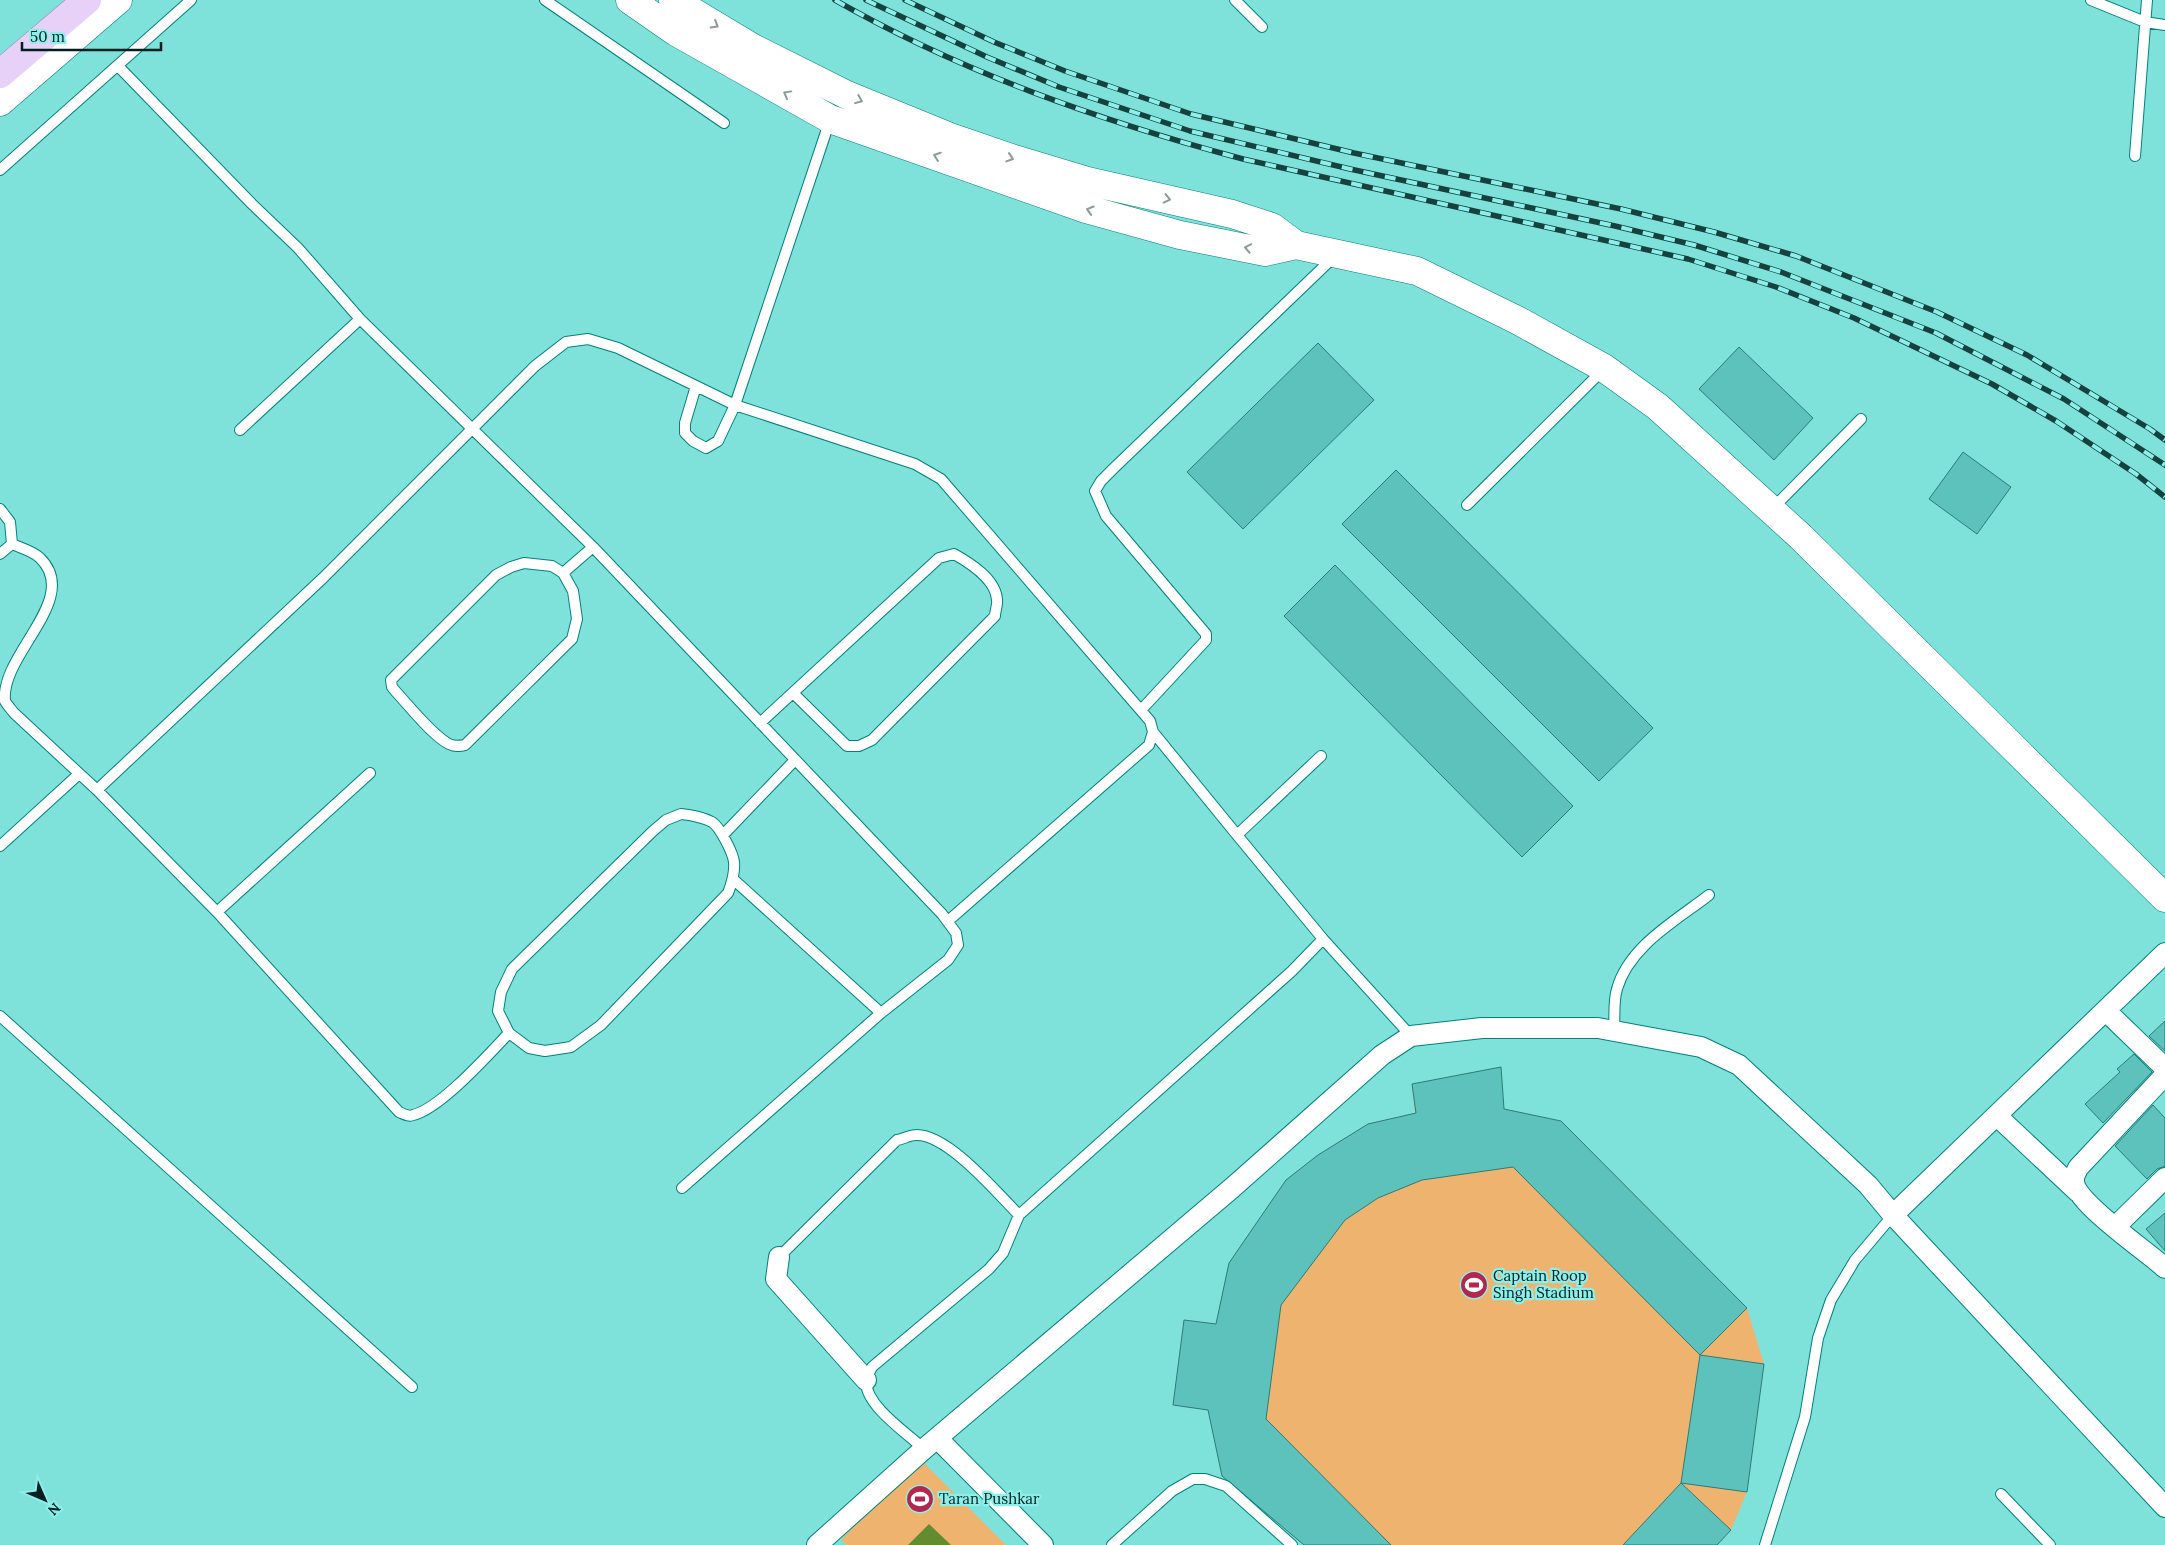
<svg xmlns="http://www.w3.org/2000/svg" width="2165" height="1545" font-family="Lora,serif">
  <style>
    .green { fill: #eeb46f }
    .water { fill: #628c2f }
    .building { fill: #5ec2bc; stroke: #2d7b77 }
    .lines { fill: none; stroke-linecap: round; stroke-linejoin: round }
    .lane-casing { stroke: #01827d; stroke-width: 12 }
    .street-casing { stroke: #01827d; stroke-width: 22 }
    .secondary-casing { stroke: #01827d; stroke-width: 29 }
    .primary-casing { stroke: #8c7fa8; stroke-width: 29 }
    .lane { stroke: #fff; stroke-width: 10 }
    .street { stroke: #fff; stroke-width: 20 }
    .secondary { stroke: #fff; stroke-width: 28 }
    .primary { stroke: #e8d1f8; stroke-width: 28 }
    .rail-casing { stroke: #16413f; stroke-width: 5.5 }
    .rail { stroke: #8cefe9; stroke-width: 4; stroke-dasharray: 11; stroke-linecap: butt }
    .oneway { stroke: #8c9a9a }
    .labels { text-anchor: middle; stroke-width: 4.5; stroke-linejoin: round; paint-order: stroke }
    .poi-label { font-size: 15px; fill: #001f1e; stroke: #8cefe9; text-anchor: start }
  </style>
  <rect width="100%" height="100%" fill="#7ee2db"/>
  <path class="green" d="M1412 1084 1504 1109 1561 1121 1747 1308 1764 1364 1747 1492 1731 1530 1717 1545H1304L1208 1410 1173 1405 1184 1320 1216 1324 1229 1263 1286 1180 1318 1155 1368 1124 1415 1113Z
    M919 1458 1006 1545H847L841 1540Z"/>
  <path class="water" d="M929 1524 951 1545H908Z"/>
  <path class="building" d="M1318 343 1374 400 1243 529 1187 472Z
    M1739 347 1813 418 1774 460 1699 389Z
    M1963 452 2011 487 1977 534 1929 499Z
    M1396 470 1653 728 1599 781 1342 524Z
    M1335 565 1573 806 1522 857 1284 616Z
    M2165 1021V1051L2149 1036Z
    M2134 1054 2152 1072 2103 1123 2085 1104 2120 1072 2117 1069Z
    M1501 1067 1504 1109 1561 1121 1747 1308 1700 1355 1513 1167 1422 1180 1378 1198 1345 1220 1281 1305 1266 1419 1391 1545H1304L1222 1476 1208 1410 1173 1405 1184 1320 1216 1324 1229 1263 1286 1180 1318 1155 1368 1124 1416 1113 1412 1084Z
    M2153 1105 2165 1118V1166L2157 1169 2147 1179 2115 1146Z
    M2165 1213V1251L2146 1229Z
    M1700 1355 1764 1364 1747 1492 1681 1483Z
    M1681 1483 1731 1530 1717 1545H1623Z"/>
  <g class="lines">
    <g class="lane-casing">
      <path id="lane" d="M545 0 724 123
        M1235 0 1262 27
        M2091 0 2145 22 2165 25
        M118 66 252 204 298 248 360 319 593 547 942 914 956 933 958 945 948 960 881 1013 682 1188
        M2135 156 2147 0
        M0 170 191 0
        M696 386 685 423V433L693 441 706 448 718 441 735 405 830 120
        M240 430 360 319
        M1467 505 1604 369
        M0 509 10 522 12 544 0 554
        M1772 509 1861 419
        M12 544C21 548 33 551 40 558 82 599 0 654 5 701 7 705 11 709 14 713L97 790 217 912 399 1112C404 1114 409 1117 413 1115 440 1109 489 1054 509 1033
        M524 563 552 566 563 573 573 591 577 619 572 639 465 745C459 746 455 747 449 744 433 736 410 707 397 693L392 687 391 680 496 575 511 567Z
        M563 573 593 547
        M1142 709 1206 640V634L1106 516 1095 491 1101 481 1114 468 1335 256
        M760 723 939 558 954 554C970 563 996 579 997 600 998 604 995 611 995 616L872 740 859 746H847L793 693
        M1153 732 1237 835
        M1321 756 1237 835 1323 939 1411 1036
        M97 790 323 578 535 366 566 342 588 339 618 348 735 405 915 464 941 479 1150 721 1153 732 1149 745 948 921
        M681 814C692 815 702 817 712 822 720 827 733 853 734 862 735 873 732 883 728 893L601 1025 571 1047 545 1051 529 1048 509 1033 498 1011 501 992 512 969 653 831 666 820Z
        M723 835 795 760
        M0 846 79 774
        M733 879 881 1013
        M217 912 370 773
        M0 1016 412 1387
        M1614 1031C1615 1018 1613 1001 1617 989 1629 946 1677 920 1709 895
        M779 1257 897 1140C903 1139 910 1135 916 1135 948 1134 997 1193 1019 1215
        M924 1449C907 1433 866 1406 866 1382 866 1377 870 1372 872 1367L989 1269 1003 1253 1019 1215 1292 971 1323 939
        M2001 1494 2050 1545
        M1112 1545 1172 1491 1193 1479H1205L1226 1486 1292 1545
        M1765 1545 1805 1417 1818 1338 1831 1300 1855 1260 1893 1215"/>
    </g>
    <g class="street-casing">
      <path id="street" d="M2106 1011 2165 1068
        M2165 1075 2078 1168C2077 1171 2074 1175 2074 1179 2072 1201 2147 1251 2165 1268
        M1997 1116 2078 1192
        M1893 1215 2165 953
        M2115 1227 2165 1178
        M779 1257 776 1279 866 1380
        M937 1438 1043 1545
        M817 1545 924 1449 1232 1188 1382 1055 1411 1036 1482 1028H1598L1701 1047 1739 1065 1868 1185 1893 1215 2165 1507"/>
    </g>
    <g class="secondary-casing">
      <path id="secondary" d="M630 0 676 32 830 119 1086 209 1180 235 1265 252 1296 245
        M673 0 753 48 847 95 950 137 1014 159 1087 181 1232 214 1272 227 1296 245 1417 271 1517 320 1604 368 1658 407 1801 537 2165 898
        M0 102 118 0"/>
    </g>
    <g class="primary-casing">
      <path id="primary" d="M0 74 87 0"/>
    </g>
    <use href="#lane" class="lane"/>
    <use href="#street" class="street"/>
    <use href="#secondary" class="secondary"/>
    <use href="#primary" class="primary"/>
    <g class="rail-casing">
      <path id="rail" d="M835 0C963 73 1101 121 1243 159L1688 259 1776 287 1854 318 1992 384 2056 421 2136 474 2165 497
        M866 0 987 57 1059 87 1190 131 1350 169 1615 226 1694 245 1781 272 1936 333 2064 399 2165 465
        M905 0 994 42 1065 71 1191 114 1354 153 1621 209 1714 232 1796 256 1937 312 2027 355 2150 429 2165 440"/>
    </g>
    <use href="#rail" class="rail"/>
  </g>
  <defs><path id="oneway-chevron" d="M-2-3.5L2.5 0L-2 3.5" fill="none" stroke-width="1.6" stroke-linecap="round" stroke-linejoin="round" transform="scale(1.25)"/></defs>
  <g class="oneway">
    <use href="#oneway-chevron" transform="translate(715 25) rotate(31)"/>
    <use href="#oneway-chevron" transform="translate(787 94) rotate(-151)"/>
    <use href="#oneway-chevron" transform="translate(859 100) rotate(22)"/>
    <use href="#oneway-chevron" transform="translate(937 156) rotate(-161)"/>
    <use href="#oneway-chevron" transform="translate(1010 158) rotate(18)"/>
    <use href="#oneway-chevron" transform="translate(1167 199) rotate(13)"/>
    <use href="#oneway-chevron" transform="translate(1090 210) rotate(-163)"/>
    <use href="#oneway-chevron" transform="translate(1248 248) rotate(-169)"/>
  </g>
  <defs>
    <g id="stadium-disc" transform="scale(1.4375)"><circle r="9.5" fill="#b5254e" stroke="#8cefe9"/><path d="M0-5a6.5 5 0 1 0 0 10a6.5 5 0 1 0 0-10ZM-3.5-1.8h7v3.6h-7Z" fill="#fff"/></g>
  </defs>
  <g fill-rule="evenodd">
    <use href="#stadium-disc" x="1474" y="1285"/>
    <use href="#stadium-disc" x="920" y="1499"/>
  </g>
  <g class="labels">
    <g class="poi-label">
      <text x="1493" y="1281">Captain Roop<tspan x="1493" dy="17">Singh Stadium</tspan></text>
      <text x="939" y="1504">Taran Pushkar</text>
    </g>
  </g>
  <g transform="translate(45 1500) rotate(135)" stroke="#8cefe9" stroke-width="4" paint-order="stroke">
  <path d="M0-4L9 19L0 12L-9 19Z" fill="#001f1e"/>
  <text y="-8" font-size="14" font-weight="bold" text-anchor="middle" fill="#001f1e">N</text>
  </g>
  <path d="M22 42v8h139v-8" fill="none" stroke="#001f1e" stroke-width="2.5"/>
  <text x="30" y="42" font-size="15" fill="#001f1e" stroke="#8cefe9" stroke-width="4" paint-order="stroke">50 m</text>
</svg>
